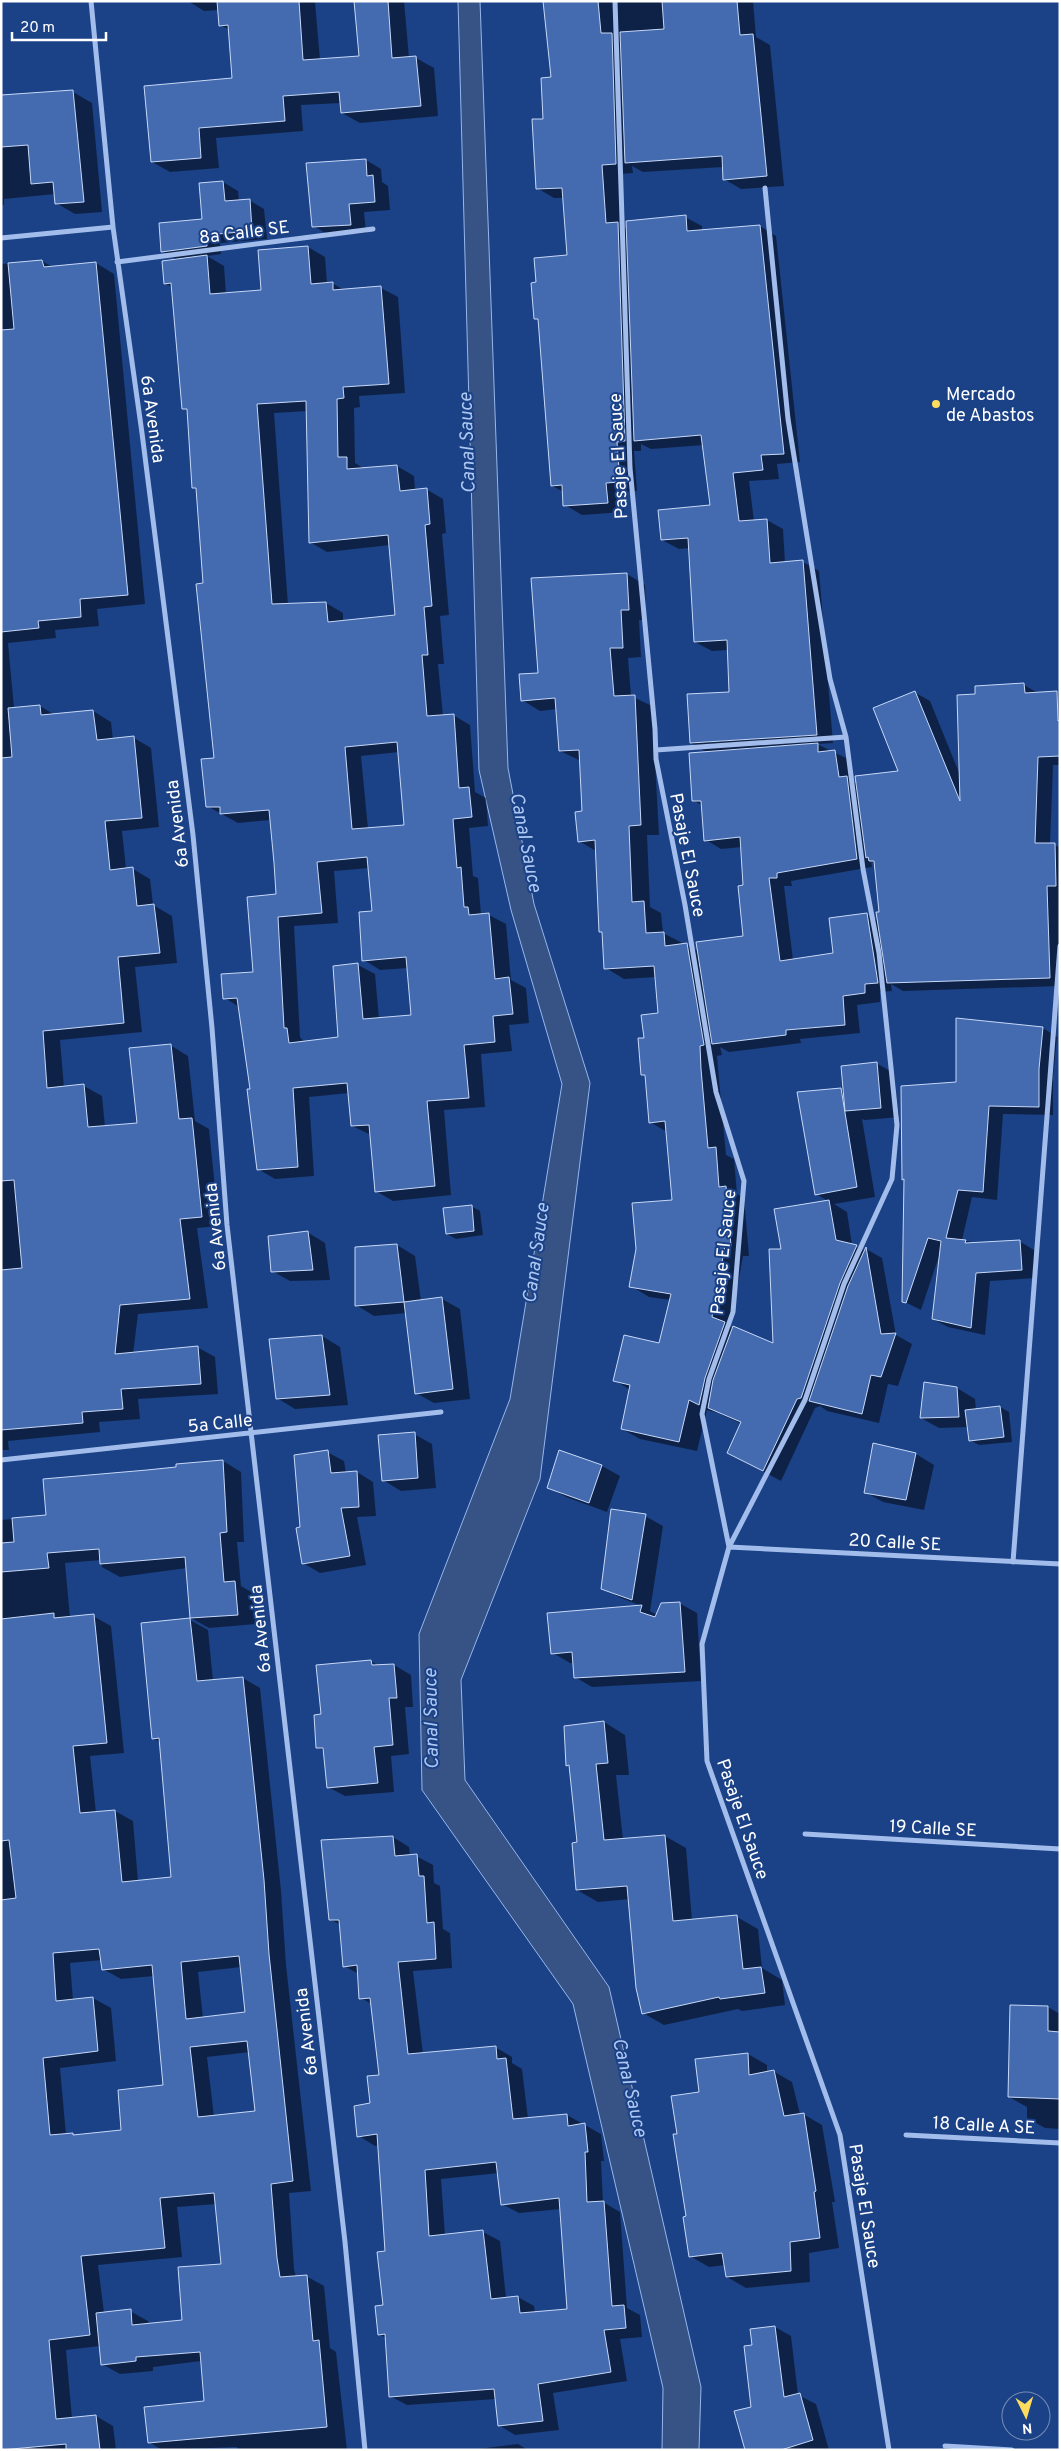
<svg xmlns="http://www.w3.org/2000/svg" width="1061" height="2451" font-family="Overpass,sans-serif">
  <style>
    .water { fill: #375386; stroke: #95b7ee }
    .shadow { fill: #0007; fill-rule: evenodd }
    .building { fill: #446aaf; stroke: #c7d9f8; fill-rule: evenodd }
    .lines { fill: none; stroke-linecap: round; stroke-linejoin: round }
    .minor { stroke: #a2bdeb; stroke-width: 5 }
    .poi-dot { fill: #fddc5e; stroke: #1b4186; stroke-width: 2 }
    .labels { text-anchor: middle; stroke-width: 4; stroke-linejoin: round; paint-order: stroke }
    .street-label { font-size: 18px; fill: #fff; stroke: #1b4186 }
    .poi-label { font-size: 18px; fill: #fff; stroke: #1b4186; text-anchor: start }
    .water-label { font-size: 19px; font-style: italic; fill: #adc8f3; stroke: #1b4186 }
  </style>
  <rect width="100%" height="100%" fill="#1b4186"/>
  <path class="water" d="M458 1H480L508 768 534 904 590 1083 540 1479 461 1680 465 1780 609 1987 701 2387 699 2450H662L663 2388 573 2004 422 1790 419 1634 510 1399 562 1084 511 910 479 770Z"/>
  <path class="shadow" d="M188 1H321L315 2 320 60 360 57 355 1H404L409 58H416L434 68 438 116 360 123 342 113 341 103 301 105 303 131 216 138 219 168 170 172 152 162 234 79 230 30 220 25 219 10 204 11Z
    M529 1H753L756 37 770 45 784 186 741 189 724 179 723 167 643 172 632 166 633 173 619 174 622 226 628 230 685 217 702 226V231L760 226 776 236 800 462 777 464 779 479 749 481 754 521 767 520 783 529 785 563 803 562 819 571 833 743 817 744 850 760 853 782 858 784 900 772 914 692 930 701 960 775 977 695 1024 685 1038 693 1056 692 1060 694V765H1053L1050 844 1060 847V986L903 991 891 984 892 991 880 992V1002L857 1005 860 1033 800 1039 801 1043 729 1052 720 1047 722 1055 717 1056 719 1080 726 1155 734 1159 737 1194 744 1198 749 1256H743L730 1327 774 1345 783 1250 828 1201 816 1194 841 1089 845 1092 876 1063 894 1073 899 1117 865 1120 862 1119 875 1197 834 1204 847 1212 852 1245 865 1251 866 1249 882 1258 896 1335 912 1344 898 1386 888 1384 879 1423 827 1411 820 1406 815 1408 781 1481 729 1453 742 1424 718 1413 707 1410 697 1451 640 1439 622 1429 630 1390 615 1380 660 1345 671 1300 649 1297 631 1286 673 1201 667 1132 650 1122 646 1077 642 1074 645 1039 659 1015 656 977 624 979 606 968 603 933 600 931 596 851 579 841 584 812 581 761 560 751 557 709 540 711 522 700 540 674 627 574 645 585 646 620H639L641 657 628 658 631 696 652 706 659 835H647L650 907 661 913 663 933 698 951 744 937 742 847 721 849 706 840 703 806 693 800 708 753 691 743 730 693 728 650 712 651 695 642 690 548 679 549 662 540 712 506 704 445 651 449 641 444V451H634L637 491 623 492 624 512 582 515 565 505 564 492 552 486 540 321 535 318 538 283 568 257 564 198H554L537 188 552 78 544 2ZM871 861 875 864 880 913 878 921 867 914 835 954 793 960 784 886H792L791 881 872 867Z
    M73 92 92 103 102 212 75 214 56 203 55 194 4 199V205H1V97Z
    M366 160 381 169 382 182 388 186 390 210 364 212 366 233 329 235 313 226Z
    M223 182 238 191 239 201 249 200 264 209 267 239 220 243 221 254 207 256 224 266 226 294 262 291 308 247 325 257 327 284 332 283 344 290 381 288 398 297 405 393 359 396 360 407 354 408 355 463 363 468 397 466 414 476 415 490 426 489 443 499 446 533 442 534 449 615 440 616 444 664H438L443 716 453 715 470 725 475 792 486 798 488 826 469 828 473 876 478 878 481 915H489L506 924 511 980 526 988 529 1023 509 1025 512 1051 481 1054 485 1107 444 1110 451 1195 393 1201 376 1191 371 1135 352 1126 349 1093 309 1097 314 1176 275 1179 258 1169 251 1090 239 1007 225 998 254 973 277 895 271 820 238 823 207 806 215 759 197 489 194 487 189 411 183 408 173 288 165 283 177 260 162 251 203 220ZM308 411 310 542 327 552 390 545 397 616 343 622V613L326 603 288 605 274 413ZM399 752 405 826 368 829 361 756ZM370 868 373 912 364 960 380 970 408 968 412 1016 379 1019 375 974 358 965 334 967 340 1038 304 1042 300 1037 294 926 338 923 334 871Z
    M42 261 54 268 96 263 114 274 145 604 97 609 99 626 55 630 56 638 8 643 14 708 40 706 55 715 93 711 111 722 113 740 134 738 151 748 159 827 122 831 126 869H133L150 879 153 905 172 916 177 963 135 967 142 1032 60 1040 64 1088 84 1086 102 1096 105 1127 139 1124 170 1045 188 1056 195 1121 209 1129 219 1226 197 1228 208 1308 138 1314 133 1354 197 1347 215 1357 218 1394 138 1399 140 1419 99 1422 100 1432 8 1441 9 1450H1V264Z
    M1043 1028 1057 1037 1053 1077V1115L1003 1114 997 1200 972 1197 962 1240 981 1244 1019 1241 1034 1250 1036 1278 990 1281 985 1335 948 1327 933 1319 940 1253 921 1310 903 1301 905 1180 903 1179 958 1083Z
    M471 1206 480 1211 483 1235 456 1239 447 1234Z
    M307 1232 325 1243 330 1280 290 1281 272 1271Z
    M397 1245 415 1256 421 1301 442 1299 460 1309 470 1399 434 1403 416 1393 407 1313 374 1316 356 1305Z
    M322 1336 340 1347 348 1405 295 1409 277 1398Z
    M957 1388 975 1399 976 1410 1000 1407 1009 1412 1012 1442 979 1445 970 1440 969 1427 939 1428 921 1418Z
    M414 1434 432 1444 436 1488 401 1491 383 1480Z
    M874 1445 916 1454 934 1465 924 1510 883 1502 865 1492Z
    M327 1452 344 1461 346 1473 357 1472 373 1482 376 1516 357 1517 366 1565 320 1573 303 1563 301 1528Z
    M560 1452 602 1466 620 1476 607 1512 566 1497 548 1487Z
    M223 1461 241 1472 244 1542H237L241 1586 253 1593 256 1624 209 1628 191 1618 187 1568 120 1577 102 1567 101 1560 65 1563 70 1618 93 1616 111 1626 124 1753 90 1756 96 1813 115 1811 133 1821 138 1882 173 1878 161 1743 153 1738 190 1620 208 1630 213 1681 243 1678 260 1688 281 1891 286 1965 311 2191 289 2193 294 2269 296 2277 306 2276 324 2286 330 2348 336 2352 347 2450H237V2447L162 2450 149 2442 205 2402 201 2361 153 2367V2371L120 2374 102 2364 100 2346 66 2350 72 2419 96 2416 113 2426 116 2450H1V1520L48 1516 147 1472ZM102 1960 103 1969 121 1979 154 1976 164 2086 123 2131 77 2136 66 2135 60 2068 116 2061 111 2008 93 1998 73 2000 70 1963ZM241 1967 246 2013 203 2018 198 1972ZM250 2052 256 2112 214 2117 207 2057ZM217 2204 222 2265 183 2321 149 2325 148 2321 130 2311 104 2313 98 2265 182 2257 177 2207Z
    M645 1516 663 1526 650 1611 657 1615 679 1603 697 1613 701 1681 592 1687 575 1677 574 1663H570L553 1653 549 1614 642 1606 621 1598 603 1588Z
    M371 1661 379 1666 394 1665 411 1675 413 1707H405L409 1754 391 1756 394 1792 345 1796 328 1787 325 1752 318 1747 322 1715Z
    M604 1722 625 1735 629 1775H616L623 1840 665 1836 686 1848 692 1921 737 1917 758 1929 762 1968 782 1980 785 2005 742 2011 738 2009 664 2025 643 2013 630 1899 598 1902 577 1890 578 1843 570 1767 567 1765Z
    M393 1837 409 1847 410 1856H416L433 1865 434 1883 440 1886 443 1929 450 1933 452 1968 413 1971 423 2054 495 2047 512 2057V2063L522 2069 528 2119 567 2115 601 2134 604 2161H601L603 2202 620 2212 627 2308 640 2315 642 2337 620 2339 627 2381 553 2393 559 2430 515 2435 499 2425 496 2399 407 2405 390 2396 386 2338 379 2334 385 2307 386 2252 379 2145 375 2146 359 2136 380 2076 372 2004 361 1998 359 1974 344 1966 341 1925 331 1920ZM499 2173 502 2204 519 2213 561 2209 568 2310 535 2313 534 2306 518 2297 506 2298 500 2241 483 2232 445 2236 441 2179Z
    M1048 2007 1060 2014V2129L1045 2128 1027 2118V2107L1009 2097Z
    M748 2054 767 2065V2072L773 2071 792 2082 800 2114H803L822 2125 835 2202H832L839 2248 809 2253 810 2282 746 2288 727 2277 725 2265 709 2267 690 2256 678 2135 700 2093Z
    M775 2327 791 2336 798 2395 816 2404 829 2450H746L752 2408 753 2346Z
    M518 2444 528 2450H470Z"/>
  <path class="building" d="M217 1H299L303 60 359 56 354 1H388L392 58 416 56 421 106 341 113 339 92 283 96 285 121 199 128 201 158 151 162 144 86 232 78 228 25 219 26Z
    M543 1H598L601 33H612L616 164 602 165 606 223 618 222 625 441 617 442 620 482 606 483 608 503 563 506 562 485 551 486 538 319H534L531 283 536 282 534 258 567 255 562 188 536 189 532 119H543L541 78 551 77Z
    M662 1H737L740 35 753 34 767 176 723 180 722 156 625 163 620 32 664 29Z
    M73 90 84 202 55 204 53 182 31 184 28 145 1 147V95Z
    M366 159 367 176 373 175 375 202 349 204 351 225 312 227 306 163Z
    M223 181 225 201 250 199 252 231 206 235 207 246 161 252 159 223 202 219 199 183Z
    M686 215 687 231 760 225 784 454 761 455 763 470 733 473 739 521 767 519 770 563 803 560 817 735 690 743 687 694 729 692 727 640 694 642 688 538 661 540 658 510 710 505 701 435 634 441 626 221Z
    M308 246 311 284 333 282V290L381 286 389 384 343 387 344 398 337 399 338 457H347V469L397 465 400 491 427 488 430 524 425 525 432 606 424 607 428 655H422L427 716 454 714 459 788 469 787 472 817 453 819 457 868 461 867 464 907H468L469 915 489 913 495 979 509 977 513 1014 493 1016 495 1042 464 1045 469 1098 427 1101 435 1186 375 1192 369 1125 351 1126 347 1083 293 1088 298 1167 257 1170 247 1089H250L237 998 223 999 221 974 253 972 247 897 276 894 274 863 269 810 220 814V807H206L201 759 214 758 196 584 203 583 196 488H192L187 409H182L171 283 164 284 162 261 207 255 210 294 261 290 258 250ZM306 401 309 543 388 535 395 615 328 622 326 602 272 604 257 404ZM397 742 404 825 352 829 345 747ZM367 857 372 911 359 912 362 961 406 957 411 1015 363 1019 358 963 333 966 338 1037 289 1043 287 1028H284L278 917 322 913 317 862Z
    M42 260 44 267 96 262 128 595 80 599 81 617 38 621 39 628 1 632V330L14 329 8 263Z
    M627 573 629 610H621L623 648H610L614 696 635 695 641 825 629 826 632 902 644 901 646 933 664 932 665 946 687 943 704 1045 700 1046 701 1069 708 1148 716 1147 719 1187 726 1186 731 1246H725L712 1317 725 1322 705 1378 699 1405 689 1400 679 1442 621 1429 630 1385 613 1381 624 1335 659 1343 671 1294 629 1287 636 1249 632 1203 672 1200 665 1121 649 1123 645 1075H641L638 1038H644L641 1015 658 1013 654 966 604 969 602 932H599L595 840 578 842 575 812 582 811 579 750 559 751 555 698 521 701 519 674 538 673 531 578Z
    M1024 683 1025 693 1057 691 1058 721 1060 720V756L1038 757 1035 843H1055L1056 886H1047L1050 978 887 983 876 912H879L874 861H869L868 857 866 858 855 776 898 771 873 708 915 691 960 801 957 695 975 694V686Z
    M40 705 41 715 93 710 97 740 134 736 142 818 105 821 110 870 133 867 137 906 154 904 160 953 118 957 124 1023 43 1031 47 1088 84 1084 88 1127 137 1123 129 1048 171 1044 179 1119 192 1118 202 1217 180 1219 190 1299 120 1305 115 1354 198 1346 201 1384 121 1389 123 1409 82 1412 83 1423 1 1430V1270L22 1268 14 1180 1 1181V758L12 757 8 708Z
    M818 743V752L835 750 839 777 847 776 857 859 777 873V878H769L780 961 833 953 829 918 867 913 878 983 865 984V993L843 996 845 1025 786 1030V1035L712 1044 696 942 743 936 738 886 743 885 740 837 704 841 701 801H692L689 753Z
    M956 1018 1043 1027 1039 1069V1107L989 1106 983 1192 958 1190 946 1238 966 1240 965 1243 1020 1240 1022 1270 976 1273 971 1328 932 1319 941 1241 928 1238 906 1303 902 1302 904 1179 902 1180 901 1086 956 1082Z
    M877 1062 881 1108 845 1111 841 1066Z
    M841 1088 857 1187 815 1195 797 1092Z
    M829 1200 836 1240 857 1245 840 1283 801 1398 797 1399 763 1471 727 1453 741 1422 708 1408 713 1380 733 1326 773 1343 769 1249H781L774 1209Z
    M472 1205 474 1231 446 1234 443 1208Z
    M308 1231 313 1270 271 1272 268 1236Z
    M397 1244 404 1302 355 1306V1247Z
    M866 1247 881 1334 896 1333 881 1377 871 1375 862 1414 809 1401 848 1286Z
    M442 1297 453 1389 415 1394 404 1302Z
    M322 1335 330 1395 276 1399 269 1339Z
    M924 1382 957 1387 959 1417 920 1418Z
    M1000 1406 1004 1437 969 1441 965 1410Z
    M415 1432 418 1478 382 1481 378 1435Z
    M873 1443 916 1453 906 1500 864 1493Z
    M328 1450 331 1473 357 1471 359 1507 341 1508 350 1556 302 1564 296 1528 300 1527 294 1455Z
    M559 1450 602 1465 589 1503 547 1488Z
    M223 1460 227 1532 220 1533 224 1582 235 1581 238 1615 190 1618 185 1557 100 1564 99 1549 47 1553 49 1568 1 1572V1543L14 1542 12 1518 46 1515 43 1479 147 1470 176 1467V1464Z
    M611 1509 646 1514 632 1600 601 1589Z
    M680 1602 685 1672 574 1678 572 1652 551 1654 547 1613 642 1605 640 1612 655 1617 661 1603Z
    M54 1613V1618L94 1614 107 1743 73 1746 80 1813 115 1810 122 1882 171 1877 159 1738 152 1739 141 1623 190 1618 197 1681 243 1677 264 1880 269 1954 293 2181 271 2184 277 2258 280 2277 307 2275 313 2341 319 2340 327 2427 148 2443 144 2407 204 2401 200 2352 136 2357V2361L101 2365 96 2313 131 2309 132 2325 182 2320 178 2267 221 2264 214 2193 160 2198 165 2248 81 2256 90 2335 49 2340 56 2419 96 2415 100 2450H66V2444L1 2450V1900L16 1898 9 1840 1 1841V1619ZM99 1949 102 1970 152 1965 163 2085 118 2090 121 2130 73 2135V2133L50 2135 43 2058 98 2051 93 1997 56 2001 53 1953ZM239 1956 245 2012 186 2019 181 1962ZM247 2041 255 2111 198 2117 190 2047Z
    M371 1660 372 1665 394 1664 397 1698H389L393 1745 374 1747 378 1783 327 1788 323 1748H316L314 1715 321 1714 316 1665Z
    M604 1721 608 1763 596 1764 604 1840 665 1835 673 1921 737 1915 743 1969 761 1967 765 1993 720 1999 719 1997 642 2014 636 1988 627 1886 576 1890 572 1843 577 1842 569 1765 566 1766 564 1726Z
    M393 1836 395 1856 417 1854 419 1876H424L427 1923 434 1922 436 1959 398 1962 408 2054 496 2046 497 2059 506 2058 513 2119 567 2114 568 2126 585 2123 588 2152H585L587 2202 604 2201 612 2306 624 2305 626 2328 604 2330 611 2372 538 2384 543 2421 498 2426 494 2389 389 2397 385 2334 378 2335 375 2306 383 2305 377 2252 385 2251 377 2134 357 2137 354 2106 370 2103 367 2076 379 2075 370 1998 359 1999 357 1965 343 1967 339 1920H329L321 1840ZM496 2162 501 2205 559 2198 567 2309 520 2313 518 2296 491 2299 483 2230 429 2236 425 2170Z
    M1010 2005 1048 2006V2031L1060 2032V2099L1008 2097Z
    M748 2053 749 2075 774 2070 784 2116 804 2113 816 2191 814 2192 820 2238 790 2242 791 2271 726 2277 722 2253 689 2257 683 2217 686 2216 673 2134H677L671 2096 699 2092 695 2059Z
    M775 2326 784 2397 800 2393 813 2440 781 2450H745L734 2411 751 2407 744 2346 752 2345 750 2329Z"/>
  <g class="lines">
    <path class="minor" d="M91 1 113 227 142 433 193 835 212 1028 227 1225 345 2242 365 2450
      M615 1 630 468 655 729 656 759 685 905 716 1092 744 1181 733 1312 709 1379 702 1414 729 1547 702 1644 707 1761 840 2135 889 2450
      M765 188 788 419 830 679 846 737 863 869 879 953 897 1125 892 1179 844 1284 805 1400 729 1547 1060 1564
      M1 238 113 227
      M117 262 373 229
      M656 750 846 737
      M1 1460 441 1412
      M1013 1562 1060 946
      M805 1834 1060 1849
      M906 2135 1060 2143
      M945 2446 1012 2450"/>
  </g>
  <circle class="poi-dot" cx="936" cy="404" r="5"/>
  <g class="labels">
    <g class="street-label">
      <text transform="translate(244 232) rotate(-7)" y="6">8a Calle SE</text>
      <text transform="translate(153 419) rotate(82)" y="6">6a Avenida</text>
      <text transform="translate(618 456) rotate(-93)" y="6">Pasaje El Sauce</text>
      <text transform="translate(177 824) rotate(-97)" y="6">6a Avenida</text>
      <text transform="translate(688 855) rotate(79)" y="6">Pasaje El Sauce</text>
      <text transform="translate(215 1227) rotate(-96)" y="6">6a Avenida</text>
      <text transform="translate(723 1252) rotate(-84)" y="6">Pasaje El Sauce</text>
      <text transform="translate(220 1423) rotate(-6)" y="6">5a Calle</text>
      <text transform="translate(895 1542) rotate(3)" y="6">20 Calle SE</text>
      <text transform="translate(260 1629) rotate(-96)" y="6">6a Avenida</text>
      <text transform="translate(743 1819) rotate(71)" y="6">Pasaje El Sauce</text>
      <text transform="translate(933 1828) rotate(3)" y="6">19 Calle SE</text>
      <text transform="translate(306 2032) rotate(-97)" y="6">6a Avenida</text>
      <text transform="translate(984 2125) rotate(3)" y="6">18 Calle A SE</text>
      <text transform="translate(865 2206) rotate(81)" y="6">Pasaje El Sauce</text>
    </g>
    <g class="poi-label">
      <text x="946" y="400">Mercado<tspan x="946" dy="21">de Abastos</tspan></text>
    </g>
    <g class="water-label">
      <text transform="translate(466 443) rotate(-92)" y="7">Canal Sauce</text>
      <text transform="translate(527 842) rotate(79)" y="7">Canal Sauce</text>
      <text transform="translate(535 1253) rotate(-82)" y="7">Canal Sauce</text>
      <text transform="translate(430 1719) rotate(-91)" y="7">Canal Sauce</text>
      <text transform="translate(631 2087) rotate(77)" y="7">Canal Sauce</text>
    </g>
  </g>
  <rect width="1061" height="2451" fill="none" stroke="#ffffff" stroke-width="5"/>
  <g transform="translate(1026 2416) rotate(175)"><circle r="24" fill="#1b4186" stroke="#768db6"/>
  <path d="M0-4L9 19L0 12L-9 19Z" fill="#fddc5e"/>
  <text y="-8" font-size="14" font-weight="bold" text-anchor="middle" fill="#ffffff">N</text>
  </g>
  <path d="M12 32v8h94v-8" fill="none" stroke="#ffffff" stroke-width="2.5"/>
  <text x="20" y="32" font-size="15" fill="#ffffff" stroke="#1b4186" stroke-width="4" paint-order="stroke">20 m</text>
</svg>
